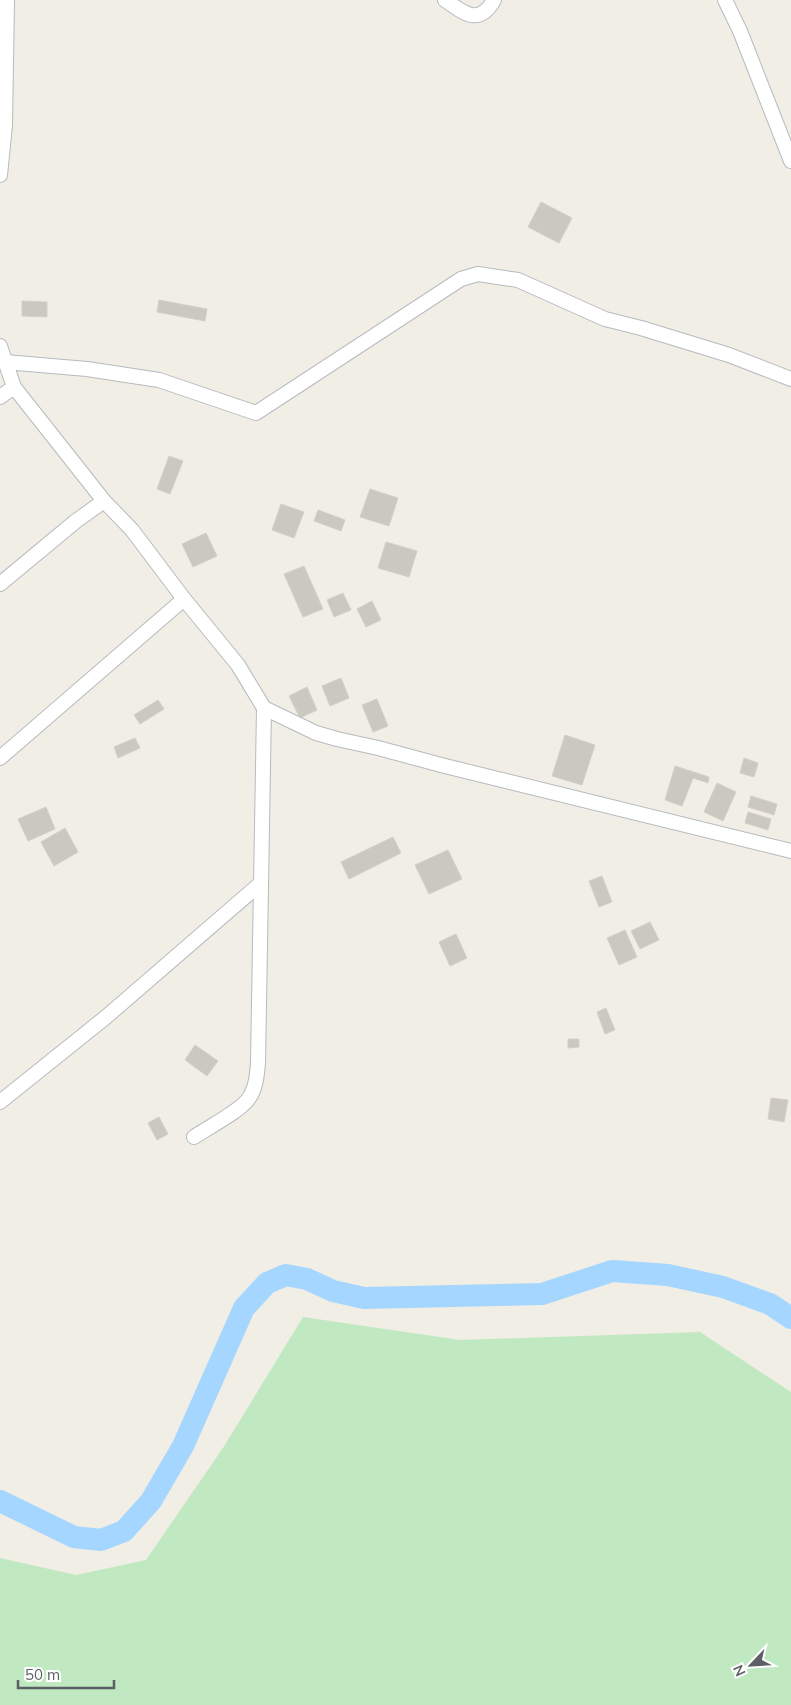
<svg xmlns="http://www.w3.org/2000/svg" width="791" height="1705" font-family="Mulish,sans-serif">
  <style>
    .green { fill: #c0e8c1 }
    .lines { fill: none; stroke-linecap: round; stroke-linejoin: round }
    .river { stroke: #a5d6ff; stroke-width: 22 }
    .building { fill: #cbc8c2; stroke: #d5d0c3 }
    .street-casing { stroke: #b7babf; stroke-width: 16 }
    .street { stroke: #fff; stroke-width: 14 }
  </style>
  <rect width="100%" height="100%" fill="#f0eee5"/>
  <path class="green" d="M303 1317 460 1340 700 1332 791 1392V1705H0V1558L76 1575 146 1560 223 1448Z"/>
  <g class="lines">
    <path class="river" d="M0 1501 74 1537 101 1540 124 1531 151 1501 183 1446 244 1308 267 1283 286 1275 307 1279 333 1291 364 1298 542 1294 612 1271 668 1275 723 1287 770 1304 791 1318"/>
  </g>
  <path class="building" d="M541 202 572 218 559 243 528 227Z
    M159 300 207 309 205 321 157 312Z
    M22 301 47 302V317L22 316Z
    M169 456 183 461 170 494 157 489Z
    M370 489 398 498 389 526 360 517Z
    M281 504 304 512 294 538 272 530Z
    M318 510 345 520 341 531 314 521Z
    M206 533 217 556 193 567 182 544Z
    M386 542 417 551 409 577 378 568Z
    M304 566 323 609 303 617 284 574Z
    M343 593 351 610 334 617 327 600Z
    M372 601 381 620 366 627 357 609Z
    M341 678 349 698 330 706 322 686Z
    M307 687 317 710 300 718 289 696Z
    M377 699 388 726 373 732 362 705Z
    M158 700 164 709 140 724 134 715Z
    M565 735 595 745 582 785 552 776Z
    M135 738 140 748 118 758 114 747Z
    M744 758 758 763 754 777 740 773Z
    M675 766 709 777 708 783 693 778 682 806 665 800Z
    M717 783 736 792 723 821 704 812Z
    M751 796 777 804 774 815 748 807Z
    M46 807 55 829 28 841 18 819Z
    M748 812 771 819 768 830 745 823Z
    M65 828 78 852 54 866 41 842Z
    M393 837 401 853 349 879 341 862Z
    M448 850 462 879 429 894 415 865Z
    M602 876 612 902 599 907 589 881Z
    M650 922 659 940 640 949 631 931Z
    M625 930 637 957 619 965 607 938Z
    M456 934 467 958 450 966 439 942Z
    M606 1008 615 1030 605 1034 597 1012Z
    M568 1039H579V1047L568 1048Z
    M195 1045 218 1061 207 1076 185 1060Z
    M771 1098 788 1100 784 1122 768 1119Z
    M159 1117 168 1134 157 1140 148 1123Z"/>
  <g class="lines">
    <g class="street-casing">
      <path id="street" d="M445 0C465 14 479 26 494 0
        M725 0 740 31 791 161
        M0 175 5 125 7 0
        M0 346 14 387 25 401 104 501 132 530 184 599 238 665 264 708 316 733 337 739 378 748 445 766 791 851
        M5 362 87 369 159 380 256 413 461 279 478 274 518 280 605 319 641 328 729 355 791 379
        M0 397 14 387
        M0 584 76 521 104 501
        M0 758 184 599
        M0 1102 106 1017 261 883
        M194 1137C207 1128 242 1110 249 1098 256 1088 257 1075 258 1063L264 708"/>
    </g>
    <use href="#street" class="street"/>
  </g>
  <g transform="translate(751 1665) rotate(245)" stroke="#ffffff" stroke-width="4" paint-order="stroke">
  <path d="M0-4L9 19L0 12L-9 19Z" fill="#5c6066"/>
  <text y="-8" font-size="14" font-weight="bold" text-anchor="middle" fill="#5c6066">N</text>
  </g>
  <path d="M18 1680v8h96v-8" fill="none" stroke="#5c6066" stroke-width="2.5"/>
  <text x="25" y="1680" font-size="15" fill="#5c6066" stroke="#ffffff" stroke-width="4" paint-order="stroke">50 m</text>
</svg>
